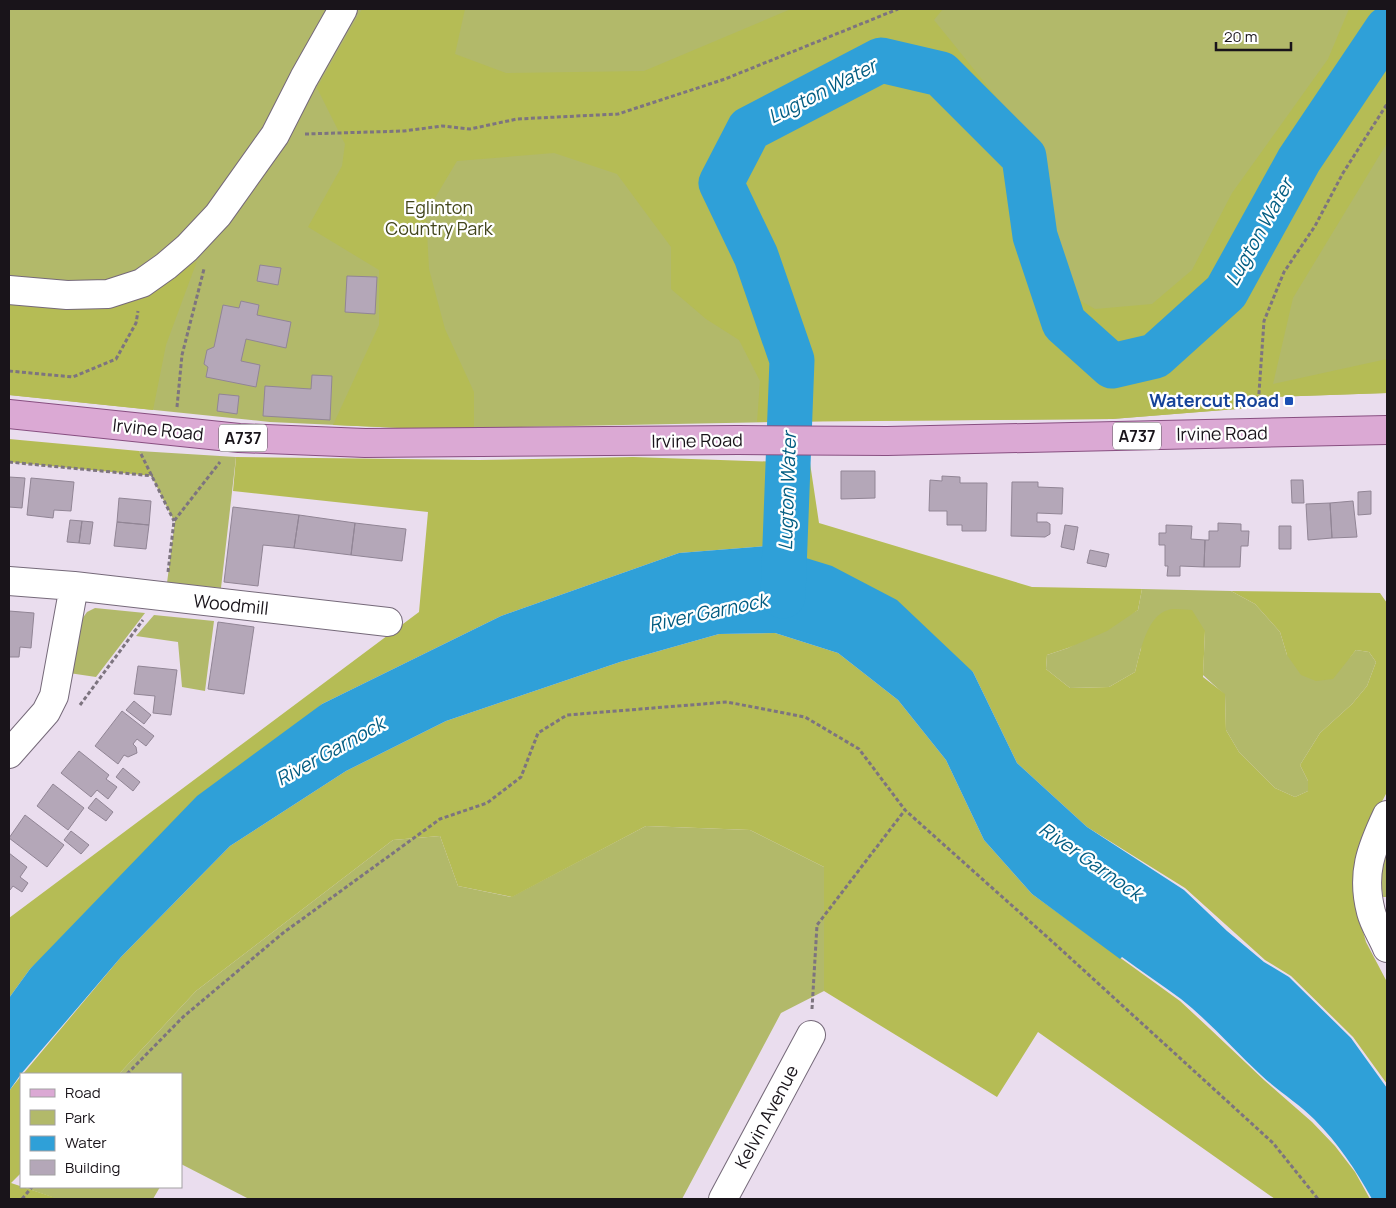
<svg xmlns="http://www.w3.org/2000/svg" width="1396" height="1208" font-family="Manrope,sans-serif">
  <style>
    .green { fill: #b2b96a }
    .forest { fill: #b5bc55 }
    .water { fill: #2fa0d8 }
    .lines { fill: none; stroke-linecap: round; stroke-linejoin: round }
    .river { stroke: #2fa0d8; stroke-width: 45 }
    .building { fill: #b4a7b8; stroke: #918595 }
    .minor-casing { stroke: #756979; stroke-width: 30 }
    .major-casing { stroke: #884f81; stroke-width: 30 }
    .path { stroke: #7d747f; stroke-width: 3; stroke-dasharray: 4 2.5; stroke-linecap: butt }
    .minor { stroke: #fff; stroke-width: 28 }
    .major { stroke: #dba9d4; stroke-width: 28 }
    .transit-dot { fill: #1a4fb4; stroke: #fff; stroke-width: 2 }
    .labels { text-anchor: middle; stroke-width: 4.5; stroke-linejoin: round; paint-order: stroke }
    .shield { fill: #fff; stroke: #5e5a5f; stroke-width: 1 }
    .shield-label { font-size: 16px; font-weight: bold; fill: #19141a }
    .park-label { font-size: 18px; fill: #43461c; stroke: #fff }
    .transit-label { font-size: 18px; font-weight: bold; fill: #164399; stroke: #fff; text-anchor: end }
    .street-label { font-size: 18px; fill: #19141a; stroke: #fff }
    .water-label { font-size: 19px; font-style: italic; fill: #025c81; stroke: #fff }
  </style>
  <rect width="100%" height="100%" fill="#eaddee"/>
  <path class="green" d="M9 9H1387V393L1272 397 1249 400V408L1112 419 823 421 425 429 270 422 9 395Z
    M139 451 236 457 221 588 167 583 175 520 174 521Z
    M1142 589 1231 591 1255 604 1280 632 1287 655 1350 657 1356 650 1369 652 1376 662 1367 686 1352 704 1320 733 1300 765 1308 781V791L1295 797 1275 788 1239 752 1226 730 1225 695 1203 675 1205 631 1141 648 1135 672 1109 687 1070 688 1046 669 1047 655 1068 648 1138 610Z
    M95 608 145 613 96 677 69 673 82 619 87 612Z
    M154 615 214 621 205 691 182 687 178 642 136 636Z
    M646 826 750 830 824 867V991L781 1013 682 1199H249L181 1164V1074H119L196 991 393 840 440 836 458 886 511 897Z
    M1387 842V897H1383L1380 874Z
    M23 1187H160L153 1199H54L52 1197Z"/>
  <path class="forest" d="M362 9H465L455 54 506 73 644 71 791 9H943L934 20 1032 141 1043 212 1062 290 1095 309 1152 304 1192 270 1232 193 1328 59 1349 9H1387V143L1293 298 1273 384 1387 359V393L1272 397 1249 400V408L1112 419 757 422 760 381 739 340 706 319 671 289V247L617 174 554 153 457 161 426 213 429 269 445 329 474 392V428L425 429 333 425 379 325V270L308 227 342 166 345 144 317 88Z
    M197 261 166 345 153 410 9 395V305L69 309 148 294Z
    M9 439 139 451 153 476 9 462Z
    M236 457 479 460 633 457 810 463 819 523 1032 587 1142 589 1138 610 1107 631 1068 648 1047 655 1046 669 1070 688 1109 687 1135 672C1140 654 1146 616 1168 610 1174 608 1185 610 1192 610L1205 631 1203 677 1225 694 1226 730 1239 752 1275 788 1295 797 1308 791V781L1300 765 1320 733 1352 704 1367 686 1376 662 1369 652 1356 650 1333 679 1316 681 1301 675 1287 655 1280 632 1255 604 1231 591 1380 593 1387 603V792L1363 838 1356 907 1366 942 1387 982V1084L1353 1037 1291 976 1265 960 1185 888 1087 827 1017 763 973 672 767 546 679 553 501 616 322 704 30 969 9 998V918L419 612 428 512 233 491Z
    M775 633 838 653 898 700 946 760 984 840 1032 894 1180 1001 1209 1028 1264 1080 1312 1122 1335 1146 1355 1172 1370 1199H1275L1038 1032 997 1097 824 991V867L750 830 646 826 512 897 458 886 440 836 393 840 196 991 119 1074H23L121 957 230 846 346 771 446 721 620 662 719 634Z
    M21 1076V1173L11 1183 53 1197 54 1199H9V1091Z"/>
  <path class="water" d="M767 546 832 566 897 600 973 672 1017 763 1087 827 1184 890 1227 931 1264 962 1289 977 1351 1038 1387 1088V1199H1372C1356 1170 1338 1143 1314 1119 1298 1103 1278 1091 1261 1075 1234 1050 1210 1022 1181 999 1162 985 1141 971 1122 957L1120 959 1032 894 984 840 946 760 898 700 838 653 775 633 719 634 620 662 446 721 346 771 230 846 121 957 21 1074 9 1091V998L30 969 197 796 322 704 501 616 679 553Z"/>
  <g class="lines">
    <path class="river" d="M783 596 792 360 756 256 721 183 749 129 881 60 941 74 1024 157 1035 236 1064 323 1112 366 1155 356 1226 292 1299 160 1387 29"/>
  </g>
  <path class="building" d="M260 265 281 268 278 285 257 281Z
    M347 276 377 277 375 314 345 312Z
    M241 301 259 305 257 315 291 322 286 348 246 339 241 361 260 365 256 387 206 377 208 367 204 364 207 350 214 347 223 305 239 308Z
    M312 375 332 376 330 420 263 416 265 386 311 389Z
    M219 394 239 396 237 414 217 411Z
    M841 471H875V498L841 499Z
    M942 476 960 477V483H987L986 531H962V525H947V511H929L930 480 942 481Z
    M9 477 25 478 22 508 9 507Z
    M31 478 74 482 71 511 54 510 53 518 27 515Z
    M1291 480H1303L1304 503H1292Z
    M1012 482H1038V487L1063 488 1062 514 1037 513V522H1047L1050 524V534L1045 537 1011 536Z
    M1371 491V514L1358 515V492Z
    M119 498 151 501 149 525 117 522Z
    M1353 501 1357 537 1332 538 1330 503Z
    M1330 503 1332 538 1308 540 1306 504Z
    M233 507 299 515 294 548 263 545 258 586 224 582Z
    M299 515 355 523 351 555 294 548Z
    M70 520 82 521 79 543 67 542Z
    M82 521 93 522 90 544 79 543Z
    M117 522 149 525 146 549 114 546Z
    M355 523 406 529 402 561 351 555Z
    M1218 523 1241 524V531H1249L1248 546H1241L1240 567H1204L1205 540H1209V531H1218Z
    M1065 525 1078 527 1074 550 1061 547Z
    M1166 525 1192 526 1191 539 1205 540 1204 567 1180 566V576H1167L1168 566H1165V545H1159V533H1166Z
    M1279 526H1291V549H1279Z
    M1090 550 1109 554 1106 567 1087 563Z
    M9 611 34 613 31 648 20 647 19 657H9Z
    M218 622 254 627 244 694 208 689Z
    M138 666 177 670 171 715 153 713 155 696 134 694Z
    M134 701 151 715 144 724 126 710Z
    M122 711 154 736 146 746 137 739 133 744 136 747 137 753 128 757 124 755 118 764 95 746Z
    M79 751 109 775 106 779 117 787 108 799 97 790 91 797 61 773Z
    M123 768 140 782 133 791 116 777Z
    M53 784 84 808 68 830 37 806Z
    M96 798 113 812 106 821 88 808Z
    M25 815 64 845 47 867 9 838Z
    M71 831 89 845 81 854 64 840Z
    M9 853 27 867 20 877 28 883 22 892 13 886 10 890 9 889Z"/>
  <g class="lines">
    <g class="minor-casing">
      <path id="minor" d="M9 290 67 295 108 294 142 283 166 266 187 248 218 215 275 135 304 78 343 9
        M9 581 74 586 388 622
        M9 754 46 712 54 696 74 586
        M1387 815C1371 849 1361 874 1371 912 1374 924 1382 936 1387 948
        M723 1199 811 1035"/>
    </g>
    <g class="major-casing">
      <path id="major" d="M9 414 239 438 365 443 738 440 887 441 1387 430"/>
    </g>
    <path class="path" d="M305 134 404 131 442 126 470 129 517 119 618 114 725 79 898 9
      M9 371 73 377 116 359 136 323 138 311
      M177 407 182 355 204 269
      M1258 407 1264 321 1284 272 1315 226 1343 173 1387 104
      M141 454 174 521
      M9 462 153 476
      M168 572 174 521 220 462
      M80 705 143 620
      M812 1009 817 925 905 810
      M127 1074 183 1017 283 933 440 819 487 803 521 777 538 733 567 715 727 702 805 717 859 749 905 810 1055 944 1273 1143 1318 1199
      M22 1199 32 1187"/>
    <use href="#minor" class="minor"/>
    <use href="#major" class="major"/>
  </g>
  <rect class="transit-dot" x="1284" y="396" width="10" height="10" rx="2.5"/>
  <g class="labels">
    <g class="shield">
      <rect x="1113" y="422.5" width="48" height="27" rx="4"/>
      <rect x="219" y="424.5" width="48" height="27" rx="4"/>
    </g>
    <g class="shield-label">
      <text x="1137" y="442">A737</text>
      <text x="243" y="444">A737</text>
    </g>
    <g class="park-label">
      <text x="439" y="214">Eglinton<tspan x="439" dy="21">Country Park</tspan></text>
    </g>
    <g class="transit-label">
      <text x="1279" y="407">Watercut Road</text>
    </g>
    <g class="street-label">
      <text transform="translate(158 430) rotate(6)" y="6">Irvine Road</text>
      <text transform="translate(1222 434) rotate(-1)" y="6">Irvine Road</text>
      <text transform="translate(697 441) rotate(-1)" y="6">Irvine Road</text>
      <text transform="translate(231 605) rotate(6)" y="6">Woodmill</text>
      <text transform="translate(767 1117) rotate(-62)" y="6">Kelvin Avenue</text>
    </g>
    <g class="water-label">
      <text transform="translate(822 91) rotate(-27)" y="7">Lugton Water</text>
      <text transform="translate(1259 232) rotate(-61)" y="7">Lugton Water</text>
      <text transform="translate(787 491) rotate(-88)" y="7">Lugton Water</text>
      <text transform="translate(708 612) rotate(-12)" y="7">River Garnock</text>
      <text transform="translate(330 751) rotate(-29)" y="7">River Garnock</text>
      <text transform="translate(1091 861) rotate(35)" y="7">River Garnock</text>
    </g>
  </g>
  <rect width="1396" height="1208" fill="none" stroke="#19141a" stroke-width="20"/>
  <rect x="20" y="1073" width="162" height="115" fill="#ffffff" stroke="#a3a1a3"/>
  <rect x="30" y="1089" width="25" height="8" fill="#dba9d4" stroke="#a3a1a3"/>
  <text x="65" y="1098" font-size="15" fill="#19141a">Road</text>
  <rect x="30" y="1110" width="25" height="15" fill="#b2b96a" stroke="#a3a1a3"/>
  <text x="65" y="1123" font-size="15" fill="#19141a">Park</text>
  <rect x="30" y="1136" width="25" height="15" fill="#2fa0d8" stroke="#a3a1a3"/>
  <text x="65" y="1148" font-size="15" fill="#19141a">Water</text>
  <rect x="30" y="1160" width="25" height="15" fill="#b4a7b8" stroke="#a3a1a3"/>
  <text x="65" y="1173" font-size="15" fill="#19141a">Building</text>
  <path d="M1216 42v8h75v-8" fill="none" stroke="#19141a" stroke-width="2.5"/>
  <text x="1224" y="42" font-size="15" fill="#19141a" stroke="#ffffff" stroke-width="4" paint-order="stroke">20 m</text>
</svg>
